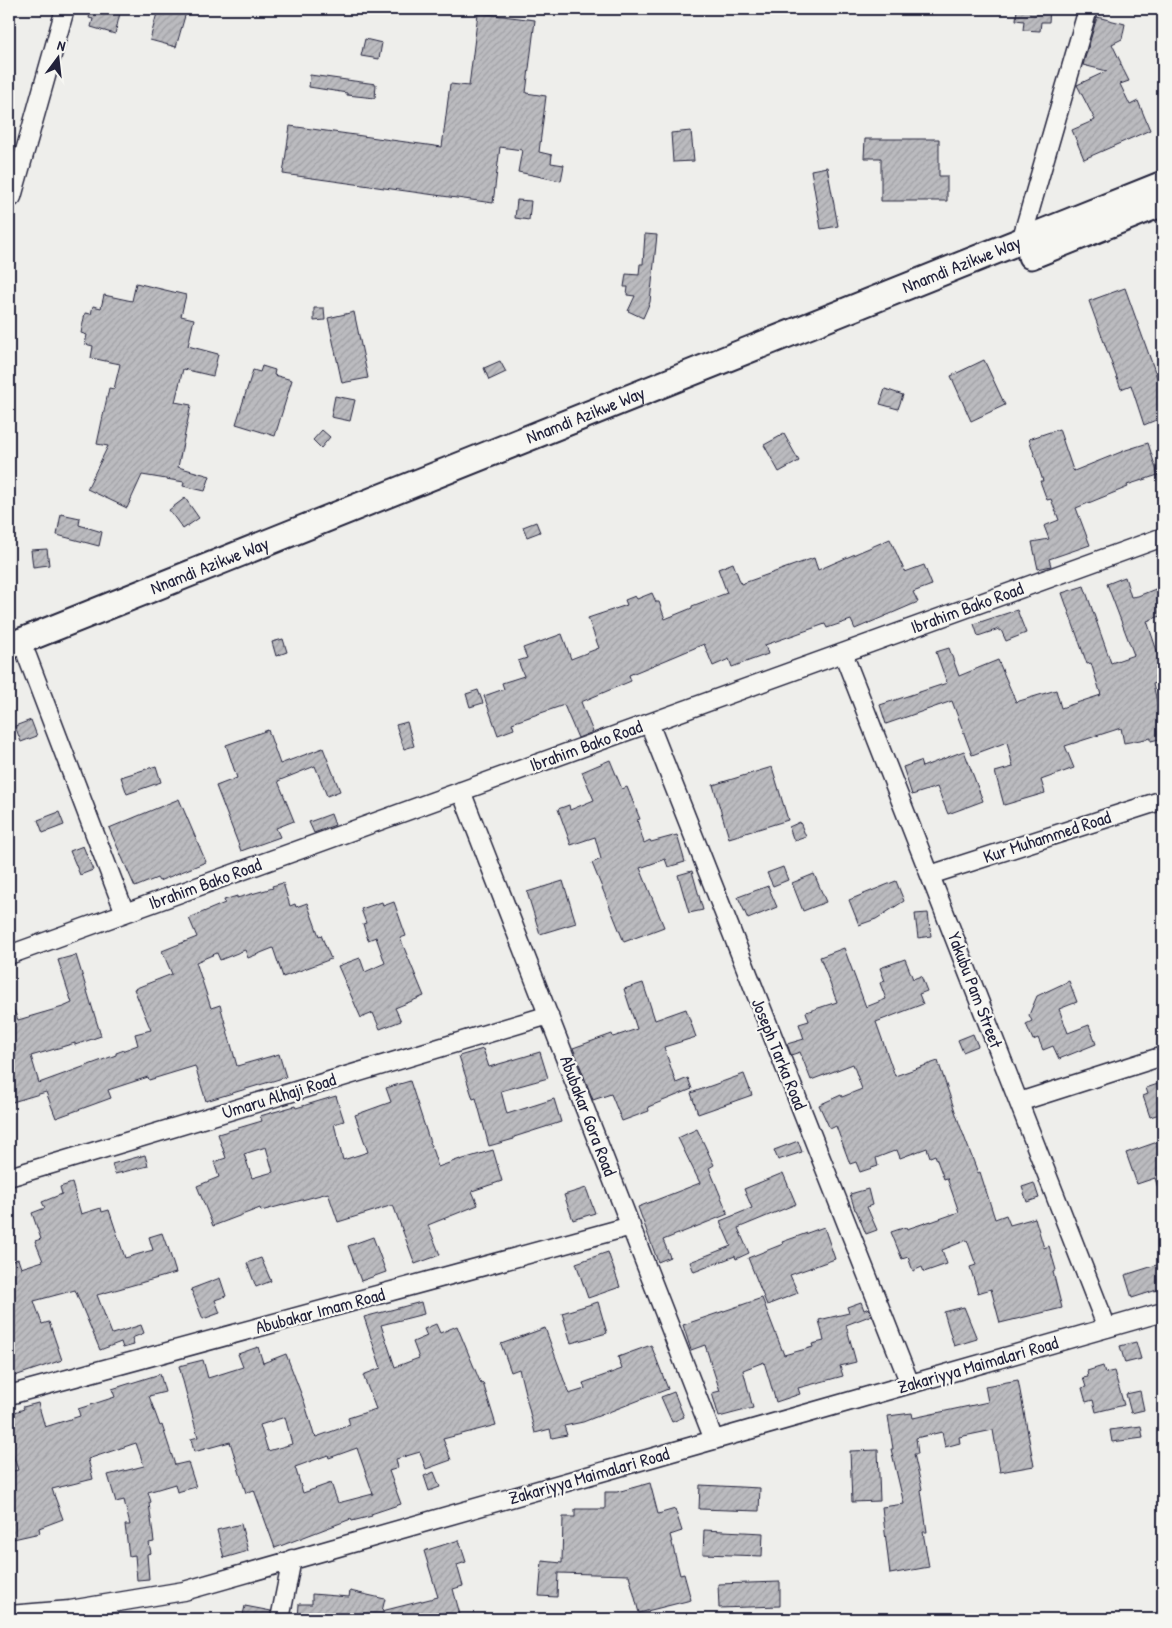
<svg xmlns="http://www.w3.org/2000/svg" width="1172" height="1628" font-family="'Patrick Hand',sans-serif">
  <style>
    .building { fill: url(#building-hatch); stroke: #22223b; fill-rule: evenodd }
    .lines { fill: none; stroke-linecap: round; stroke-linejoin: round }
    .minor-casing { stroke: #22223b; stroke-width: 21 }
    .highway-casing { stroke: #22223b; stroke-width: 29 }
    .minor { stroke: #f6f6f2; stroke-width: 18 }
    .highway { stroke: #f6f6f2; stroke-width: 25 }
    .labels { text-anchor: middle; stroke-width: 4.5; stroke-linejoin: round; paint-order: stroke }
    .street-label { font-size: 18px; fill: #22223b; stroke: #f6f6f2 }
  </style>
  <defs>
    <pattern id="building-hatch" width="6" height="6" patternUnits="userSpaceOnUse" patternTransform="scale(1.25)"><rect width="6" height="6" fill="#bbbbbf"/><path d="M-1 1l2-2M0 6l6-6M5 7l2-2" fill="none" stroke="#a0a0a5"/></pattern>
  </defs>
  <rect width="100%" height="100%" fill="#eeeeeb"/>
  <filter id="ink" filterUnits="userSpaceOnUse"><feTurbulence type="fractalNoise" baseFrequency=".02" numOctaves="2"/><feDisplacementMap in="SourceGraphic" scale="10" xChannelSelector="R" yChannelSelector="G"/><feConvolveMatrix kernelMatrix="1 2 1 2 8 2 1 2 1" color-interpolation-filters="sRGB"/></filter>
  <g filter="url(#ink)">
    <path class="building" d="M91 9H121L115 34 91 27 93 19 89 18Z
      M158 9H187L176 47 150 40Z
      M1017 9H1050L1049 22H1041L1040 31 1023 30 1024 21 1016 20Z
      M478 13 535 20 526 93 546 96 539 152 552 155 551 163 564 165 561 181 518 172 522 150 500 147 493 203 283 174 290 126 442 147 450 84 469 86Z
      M1097 17 1125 24 1122 39 1112 44 1121 63 1120 65H1121L1129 81 1120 84 1130 105 1138 101 1150 130 1084 159 1072 130 1095 120 1077 85 1107 71 1083 65Z
      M365 39 382 43 379 59 361 56Z
      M310 75 376 84 375 98 347 95V93L309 87Z
      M691 131 694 161 673 162 671 133Z
      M865 139H939V176H947V201H881V158H864Z
      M827 167 838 226 821 229 811 170Z
      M517 200 531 201 529 220 515 218Z
      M645 234 657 235 650 302 643 318 628 311 635 296 627 295 628 287H624L626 274 639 275 640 264H643Z
      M136 283 186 295 181 316 194 319 188 346 218 354 213 376 183 369 175 402 191 405 178 467 210 476 205 491 183 486 184 482 142 475 127 508 87 489 108 446 97 444 109 388 114 389 120 364 91 358 93 346 85 344 87 335 81 333 85 313 91 314 93 306 101 308 104 295 132 301Z
      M1125 288 1158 380H1160L1163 389V417L1144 425 1131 385 1121 389 1089 301Z
      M314 308H324L325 320 314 321Z
      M354 312 368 378 342 383 328 318Z
      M984 360 1005 405 971 421 951 376Z
      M500 361 506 372 489 380 484 368Z
      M262 366 275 370 274 375 292 380 275 436 236 424 253 370 260 372Z
      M885 389 903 395 898 409 880 404Z
      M335 396 355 400 350 421 331 417Z
      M1059 429 1073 470 1074 471 1126 450 1148 443 1158 475 1127 485 1128 487 1076 508 1090 545 1049 559 1051 566 1038 569 1032 542 1049 539 1044 526 1059 520 1051 499 1047 500 1040 481H1043L1029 439Z
      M322 430 330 437 321 448 313 440Z
      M784 434 799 461 779 472 764 445Z
      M185 498 199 518 183 529 169 510Z
      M61 514 80 518 79 525 102 532 99 546 57 535Z
      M536 522 540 532 527 537 523 527Z
      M890 539 905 572 924 565 932 585 913 592 918 602 855 629 851 620 827 628 825 624 765 645 768 654 732 667 729 659 713 666 704 644 666 660 629 675 631 681 581 702 593 732 578 738 564 705 512 723 514 729 498 735 484 696 504 689 502 683 524 676 518 661 527 658 523 648 562 634 571 659 599 648 588 618 627 605 625 600 635 596 637 599 652 593 656 602H659L665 619 692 608V606L727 593 718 569 733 563 741 584 814 558 818 570Z
      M47 549 49 565 33 567 31 550Z
      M1125 577 1131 597 1138 596 1163 586V615L1147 621 1163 669V681L1153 684 1158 706 1163 705V738L1151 741V738L1124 743 1121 728 1065 746 1074 768 1041 780 1045 793 1004 805 995 772 1013 767 1007 742 972 755 952 701 886 724 880 705 947 683 936 652 949 648 959 676 998 660 1016 702 1056 690 1061 708 1101 695 1091 663 1087 664 1062 593 1084 586 1111 663 1134 655 1107 584Z
      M1017 610 1026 633 1006 641 1001 630 999 631V629L978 636 974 624Z
      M283 639 287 652 276 656 272 642Z
      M478 690 483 703 470 707 466 694Z
      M31 720 37 736 21 742 15 726Z
      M407 722 414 746 404 749 396 725Z
      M268 730 280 764 323 748 340 791 327 796 315 766 278 781 294 821 276 828 280 837 241 851 216 786 237 778 226 745Z
      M964 751 983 801 948 814 937 787 912 795 903 767 920 761 922 767Z
      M610 760 622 789 627 787 640 819 637 820 644 843 650 840 651 842 677 835 685 862 668 867 665 859 640 868 664 927 624 942 592 863 601 859 595 837 571 845 558 809 569 805 570 810 594 800 582 772Z
      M156 766 161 782 127 794 121 777Z
      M772 767 788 820 729 838 713 785Z
      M179 799 206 862 159 881 157 878 135 887 109 828Z
      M59 812 64 825 43 833 38 820Z
      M331 814 335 825 314 833 309 822Z
      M800 822 806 837 794 841 789 827Z
      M83 846 93 870 80 875 70 851Z
      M783 867 788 880 773 886 767 873Z
      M692 871 703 910 689 913 678 875Z
      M814 874 826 902 803 911 792 883Z
      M563 881 576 923 540 934 527 892Z
      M896 881 904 901 876 919 859 925 849 900Z
      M283 883 290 906 295 904 296 907 307 903 319 936 321 935 331 959 283 977 273 948 248 958 245 950 220 960 217 953 196 962 211 1008 220 1005 237 1066 279 1054 286 1077 206 1101 195 1066 149 1080 148 1077 108 1090 111 1098 56 1118 46 1092 9 1103V999L18 1020 63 1007 72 1003 58 960 76 955 101 1036 75 1045V1043L31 1056 39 1083 116 1055V1053L138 1045 135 1034 151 1030 134 989 172 974 162 951 197 937 189 918 225 903 224 900 237 896V898L273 888 272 886Z
      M768 886 777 907 748 919 738 897Z
      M382 902 383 906 394 902 406 936 400 938 424 996 395 1008 401 1021 380 1029 373 1013 361 1018 338 966 360 958 365 972 385 963 376 937 368 940 363 924 366 923 361 909Z
      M928 913 931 936 918 938 915 914Z
      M844 948 866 1007 886 999 880 983 885 981 880 968 905 959 913 979 921 976 927 991 919 994 923 1004 876 1022 895 1076 938 1061 959 1123 978 1173 980 1172 995 1219 1006 1215 1010 1225 1035 1218 1044 1248 1049 1246 1056 1270 1053 1272 1062 1308 1000 1323 991 1289 978 1293 970 1267 976 1265 967 1240 942 1250 947 1264 924 1272 922 1267 913 1271 908 1257 902 1259 891 1232 906 1227 907 1229 931 1221V1222L959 1212 947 1178 944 1179 935 1155 930 1157 927 1148 900 1158 897 1150 876 1158 878 1166 860 1172 856 1162 850 1164 836 1126 830 1129 819 1105 841 1095 842 1097 862 1089 853 1064 811 1080 800 1052 791 1055 787 1044 804 1039 799 1024 809 1021 806 1012 837 1002 820 957Z
      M1069 981 1077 1002 1059 1009 1068 1033 1089 1025 1096 1044 1059 1059 1053 1046 1043 1050 1038 1038 1033 1040 1026 1024 1032 1021 1029 1015 1037 996Z
      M643 983 655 1020 686 1009 696 1037 664 1047 676 1083 688 1078 692 1089 648 1107 649 1111 622 1121 611 1094 593 1100 573 1048 612 1034 613 1037 637 1029 624 989Z
      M973 1034 978 1046 963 1052 958 1040Z
      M483 1049 489 1067 540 1052 548 1078 501 1091 507 1114 554 1099 561 1122 514 1137V1139L489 1146 476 1098 473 1099 459 1056Z
      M744 1074 752 1095 698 1114 691 1093Z
      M410 1081 438 1167 460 1159V1160L493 1150 502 1181 472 1191 478 1205 428 1225 440 1255 415 1264 393 1205 338 1222 328 1193 261 1211 260 1208 213 1226 197 1186 219 1177 214 1162 226 1158 218 1134 262 1121 260 1116 295 1106 296 1108 336 1096 344 1121 334 1124 343 1160 368 1152 355 1115 391 1102 386 1088ZM266 1147 273 1172 252 1178 244 1154Z
      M1158 1084 1160 1091 1163 1090V1113L1150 1117 1143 1096 1148 1094 1146 1088Z
      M697 1129 714 1165 709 1168 728 1214 663 1240 670 1257 658 1262 638 1207 700 1183 678 1138Z
      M1163 1140V1198H1161L1155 1178 1137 1184 1126 1153Z
      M798 1141 802 1152 778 1160 774 1150Z
      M145 1155 148 1166 115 1174 112 1164Z
      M783 1173 796 1204 738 1228 749 1253 736 1259 735 1256 694 1272 690 1262 731 1246 720 1221 752 1208 744 1189Z
      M72 1183 81 1214 101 1208 102 1212 109 1210 125 1258 153 1250 149 1237 162 1233 167 1247H168L176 1273 97 1295 112 1334 141 1325 144 1333 132 1338 134 1345 123 1348 121 1342 100 1350 75 1290 34 1301 42 1324 49 1322 62 1360 9 1378V1262L18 1259 21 1268 43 1261 35 1241 41 1239 32 1213 45 1208 42 1202 62 1194 60 1187Z
      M1034 1183 1039 1198 1027 1202 1022 1187Z
      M586 1188 595 1213 573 1220 564 1195Z
      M868 1189 872 1205 867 1207 877 1230 866 1234 856 1210H855L850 1194Z
      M824 1227 835 1259 790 1275 798 1293 767 1305 748 1258 783 1244 782 1242Z
      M373 1237 386 1272 361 1281 348 1246Z
      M608 1252 620 1287 588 1298 576 1263Z
      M261 1258 271 1281 256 1287 247 1263Z
      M1163 1263V1288L1132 1298 1125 1275Z
      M220 1278 226 1296 215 1300 220 1313 203 1319 191 1289Z
      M762 1298 784 1355 813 1347 812 1344 824 1341 819 1320 849 1313 847 1307 861 1302 864 1310 869 1308 872 1315 846 1325 856 1362 840 1366 843 1376 798 1388 800 1394 776 1402 764 1362 743 1370 753 1408 719 1417 712 1393 720 1391 705 1345 691 1350 683 1325Z
      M421 1302 424 1314 381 1325 395 1367 419 1358 413 1342 427 1336 424 1329 436 1324 440 1333 457 1326 481 1384 483 1383 496 1425 443 1439 451 1460 426 1469 420 1452 396 1459 398 1468 389 1471 401 1504 371 1514 372 1516 352 1521 351 1519 275 1548 254 1490 246 1493 230 1442 194 1452 191 1439 198 1437 179 1366 203 1360 208 1378 243 1367 238 1354 258 1347 263 1363 286 1354 305 1404 314 1435 316 1437 350 1425 348 1418 376 1409 363 1375 381 1368 364 1317ZM285 1417 292 1444 268 1451 260 1425ZM357 1448 373 1494 338 1503 331 1483 303 1493 295 1467 328 1455 329 1458Z
      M598 1302 607 1333 571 1343 562 1313Z
      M964 1307 977 1339 954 1346 944 1312Z
      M545 1328 569 1394 585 1389 583 1383 622 1369 618 1357 651 1345 668 1389 583 1422 564 1426 567 1435 552 1438 550 1429 535 1433 519 1369 511 1372 501 1344Z
      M1136 1342 1141 1359 1125 1363 1120 1346Z
      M1103 1366 1105 1373 1114 1371 1124 1405 1096 1412 1093 1400 1086 1402 1082 1388 1086 1387 1083 1378 1088 1377 1087 1371Z
      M160 1374 165 1392 149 1396 160 1426 162 1425 175 1465 188 1462 196 1487 177 1492 175 1484 148 1492 151 1502 149 1503 154 1542 149 1543 151 1553 147 1554 149 1579 137 1580 135 1555 129 1556 125 1525H130L124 1500 116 1502 108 1475 144 1466 136 1443 88 1459 93 1479 52 1489 63 1519 39 1528 40 1533 9 1540V1472L18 1470 9 1442V1414L24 1409 23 1407 38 1403 45 1427 80 1416 78 1409 115 1397 112 1389Z
      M1018 1380 1034 1466 1000 1472 993 1430 959 1437 960 1443 945 1447 942 1432 916 1438 918 1454H914L922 1489 921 1490 927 1532H923L929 1567 890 1574 882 1507 904 1504 891 1449H893L888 1416 912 1413 913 1418 988 1402 985 1386Z
      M1140 1391 1144 1410 1131 1413 1126 1394Z
      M674 1392 684 1417 672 1422 661 1397Z
      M1141 1426 1143 1438 1112 1442 1110 1430Z
      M878 1450 880 1501 852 1502 850 1451Z
      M434 1472 440 1487 429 1491 424 1476Z
      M650 1483 658 1514 675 1509 682 1531 670 1535 680 1575 684 1574 691 1600 639 1613 629 1575 558 1573 557 1597 539 1596 542 1561 562 1563 563 1517H575V1509H605V1492H617Z
      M700 1485 760 1488 759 1511 699 1509Z
      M241 1524 248 1551 224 1558 217 1530Z
      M704 1530 763 1533 762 1556 703 1554Z
      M459 1540 466 1562 457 1565 463 1586 453 1589 461 1618 455 1619H298L299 1604H312V1594L349 1597 350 1591 385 1599 382 1611 438 1597 424 1551Z
      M780 1582V1606L719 1608 718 1584Z
      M245 1606 271 1611 270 1619H242Z"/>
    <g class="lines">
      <g class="minor-casing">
        <path id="minor" d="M12 197 65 9
          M1021 241 1088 9
          M843 653 1107 1328
          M27 656 125 913
          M649 723 910 1384
          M461 791 714 1440
          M930 875 1163 800
          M9 955 1163 537
          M1019 1102 1163 1056
          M9 1177 549 1015
          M9 1395 631 1226
          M9 1615 70 1610 184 1591 1163 1312
          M280 1619 292 1559"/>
      </g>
      <g class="highway-casing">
        <g id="highway">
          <path d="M1031 256 1163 203"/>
          <path id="s1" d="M9 646 1163 184"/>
        </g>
      </g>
      <use href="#minor" class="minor"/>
      <use href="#highway" class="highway"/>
    </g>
  </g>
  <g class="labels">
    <g class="street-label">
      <text dy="6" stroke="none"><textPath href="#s1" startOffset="1026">Nnamdi Azikwe Way</textPath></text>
      <text dy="6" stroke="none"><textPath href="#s1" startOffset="621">Nnamdi Azikwe Way</textPath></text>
      <text dy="6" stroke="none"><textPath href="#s1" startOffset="216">Nnamdi Azikwe Way</textPath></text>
      <text transform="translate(967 608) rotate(-20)" y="6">Ibrahim Bako Road</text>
      <text transform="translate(586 746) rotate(-20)" y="6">Ibrahim Bako Road</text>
      <text transform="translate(1047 837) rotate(-18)" y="6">Kur Muhammed Road</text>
      <text transform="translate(205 884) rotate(-20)" y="6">Ibrahim Bako Road</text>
      <text transform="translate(975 990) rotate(69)" y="6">Yakubu Pam Street</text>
      <text transform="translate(779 1054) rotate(68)" y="6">Joseph Tarka Road</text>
      <text transform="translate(279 1096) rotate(-17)" y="6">Umaru Alhaji Road</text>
      <text transform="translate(588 1116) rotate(69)" y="6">Abubakar Gora Road</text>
      <text transform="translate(320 1311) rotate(-15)" y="6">Abubakar Imam Road</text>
      <text transform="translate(978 1365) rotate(-16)" y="6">Zakariyya Maimalari Road</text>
      <text transform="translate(589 1476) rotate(-16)" y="6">Zakariyya Maimalari Road</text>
    </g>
  </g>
  <rect width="1172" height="1628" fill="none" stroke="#f6f6f2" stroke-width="30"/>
  <rect x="15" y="15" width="1142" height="1598" fill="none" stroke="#22223b" stroke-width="2" filter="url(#ink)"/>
  <g transform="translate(58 58) rotate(15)" stroke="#f6f6f2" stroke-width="4" paint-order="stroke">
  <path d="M0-4L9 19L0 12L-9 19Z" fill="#22223b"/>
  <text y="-8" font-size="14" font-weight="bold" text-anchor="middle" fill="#22223b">N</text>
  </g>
</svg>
